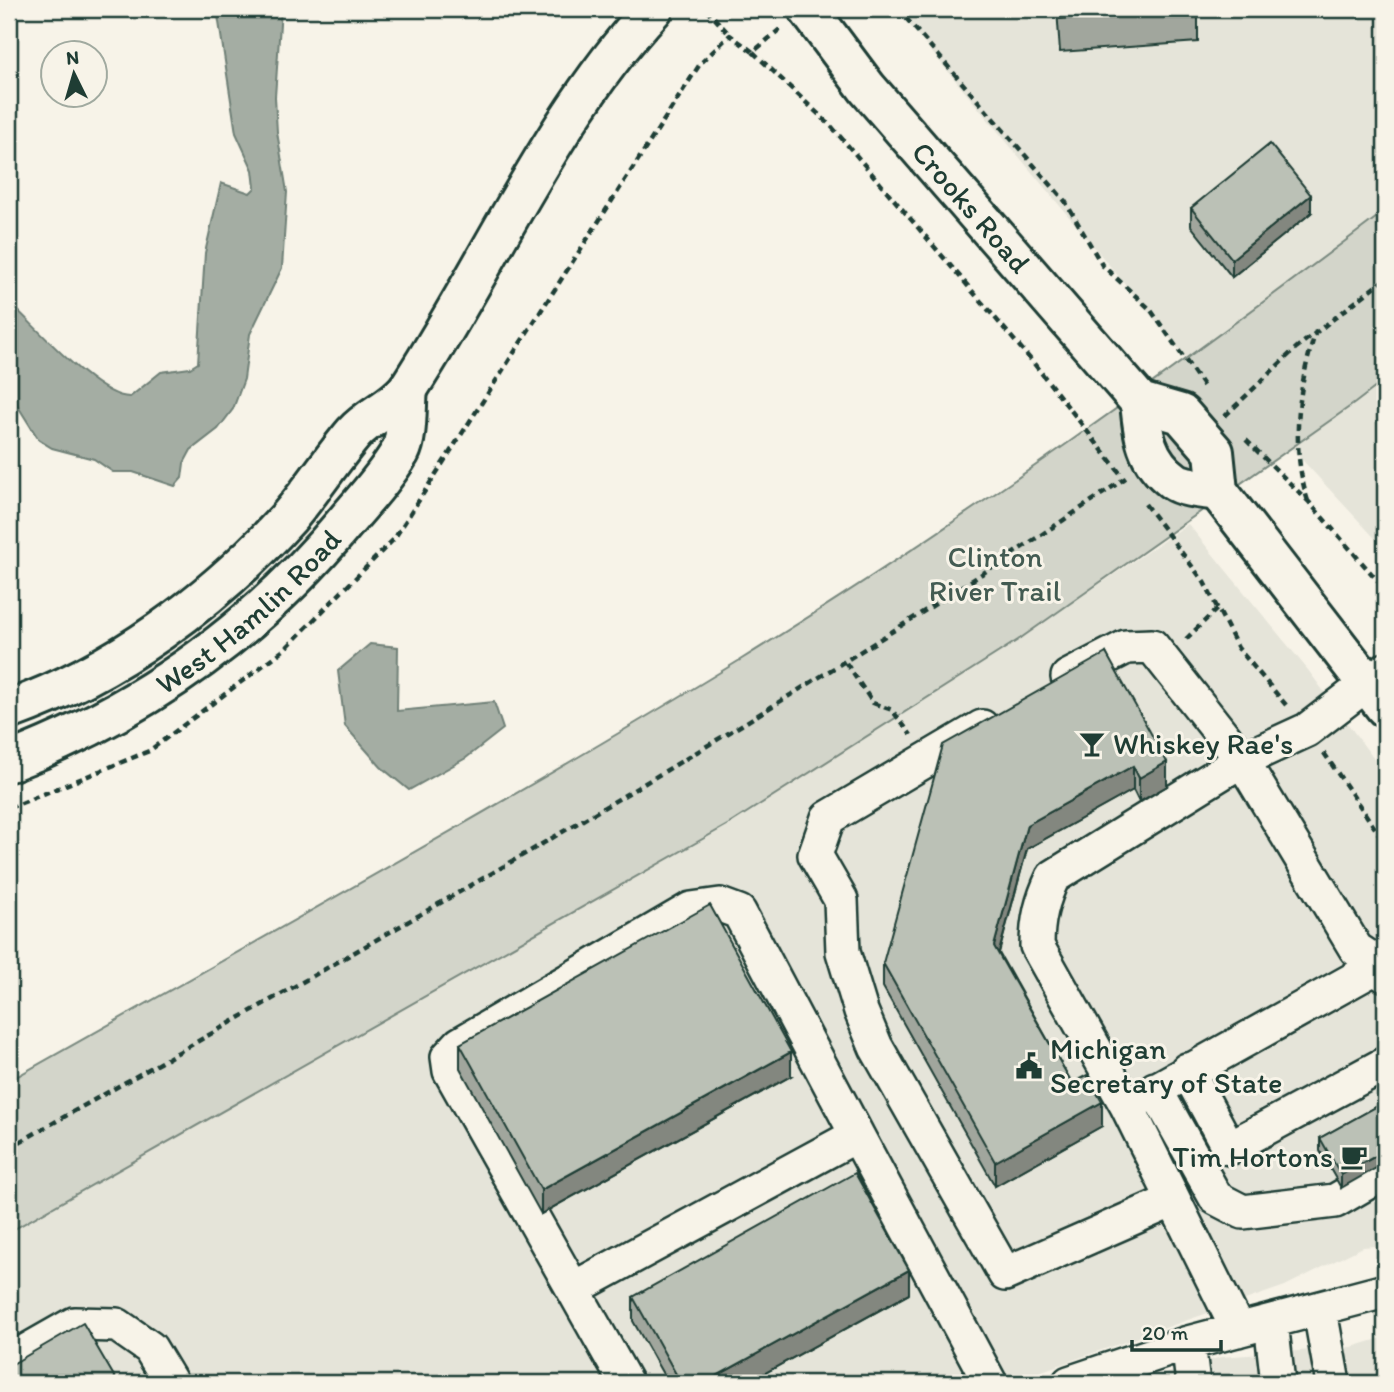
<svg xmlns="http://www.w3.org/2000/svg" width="1394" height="1392" font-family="Itim,sans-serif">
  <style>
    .built { fill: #e5e4d9 }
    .green { fill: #d3d5ca; stroke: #79897f; stroke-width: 2 }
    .water { fill: #a4ada3; stroke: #6f8077; stroke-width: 2 }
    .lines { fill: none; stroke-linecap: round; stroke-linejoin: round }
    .minor-casing { stroke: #1f3d34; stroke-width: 38 }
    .major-casing { stroke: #1f3d34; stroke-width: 44 }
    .path { stroke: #1f3d34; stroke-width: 4.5; stroke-dasharray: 7 5; stroke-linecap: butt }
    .minor { stroke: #f7f3e8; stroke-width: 33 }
    .major { stroke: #f7f3e8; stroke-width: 38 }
    .wall { fill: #a1a69d; stroke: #1f3d34; stroke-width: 2 }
    .shaded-wall { fill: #83877f; stroke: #1f3d34; stroke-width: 2 }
    .building { fill: #bbc1b6; stroke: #1f3d34; stroke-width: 2 }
    .labels { text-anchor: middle; stroke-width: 6; stroke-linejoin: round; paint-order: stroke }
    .street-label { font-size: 30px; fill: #1f3d34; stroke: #f7f3e8 }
    .park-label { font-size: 30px; fill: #435b52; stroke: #f7f3e8 }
    .poi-label { font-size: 30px; fill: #1f3d34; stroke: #f7f3e8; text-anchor: start }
  </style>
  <rect width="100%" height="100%" fill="#f7f3e8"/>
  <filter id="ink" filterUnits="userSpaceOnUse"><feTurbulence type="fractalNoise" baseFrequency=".0143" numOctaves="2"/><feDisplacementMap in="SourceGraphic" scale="14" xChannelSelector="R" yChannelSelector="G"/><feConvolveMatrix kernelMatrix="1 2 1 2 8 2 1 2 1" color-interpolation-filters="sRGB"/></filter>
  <g filter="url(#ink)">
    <path class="built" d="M896 9H1385V211L1189 361Z
      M1385 378V549L1292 449Z
      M1188 524 1308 670 1385 774V1245L1363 1247 1285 1286 1039 1372 1044 1383H9V1232L729 824 1018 640Z
      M1385 1337V1383H1136L1221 1357 1352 1347Z"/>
    <path class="green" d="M1385 211V380L1355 403 1018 640 729 824 9 1232V1081C253 943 500 807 740 660 963 522 1176 369 1385 211Z"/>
    <path class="water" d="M217 9H281L275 97 277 132 287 192 282 268 250 334 244 379 233 409 218 429 191 450 184 463 182 478 175 486 133 472H113L94 459 52 448 39 440 19 408 9 384V302C34 324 97 398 130 397L161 372 190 368 198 363 205 253 221 183 250 193 255 188 253 170 236 133Z
      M370 644 398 647 397 711 494 702 503 729 466 758 409 790 381 767 345 726 338 671Z"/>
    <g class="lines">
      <g class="minor-casing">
        <path id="minor" d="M1385 670 1307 730 1242 760 1053 877C1042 900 1037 920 1037 946L1127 1106 1385 962
          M1068 677 1126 647 1152 646 1242 760 1356 949 1380 965 1385 975
          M982 727 828 818 815 855 841 900 843 952 861 1011 876 1047 1005 1274 1171 1201
          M1187 1070 1229 1148 1385 1064
          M1155 1089 1216 1198 1243 1212 1335 1201 1385 1172
          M1127 1106 1238 1330
          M573 1289 450 1071 448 1057 460 1044 691 909 720 905 739 912 857 1135
          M1320 1311 1333 1383
          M1271 1322 1278 1383
          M1188 1343 1193 1383
          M9 1361 74 1324 117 1325 150 1348 171 1383
          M626 1383 573 1289 857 1135 990 1383
          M1069 1383 1188 1343 1385 1291"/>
      </g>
      <g class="major-casing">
        <g id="major">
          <path id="s1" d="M808 9 867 88 1140 402 1181 414 1214 452 1218 491 1385 707"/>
          <path d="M1140 402C1143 434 1145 460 1174 481 1184 488 1206 489 1218 491"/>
          <path d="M9 710C116 672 213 601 289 517 312 490 331 460 354 433 370 415 397 406 410 386 490 263 553 116 653 9"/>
          <path id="s2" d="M9 762C143 711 256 630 347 520 365 499 386 476 400 452 408 437 406 407 408 389"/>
        </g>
      </g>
      <path class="path" d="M706 9 730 35
        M898 9 1065 201 1102 265 1150 309 1204 387
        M753 52 832 127 1032 361 1120 473
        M1225 416 1296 348 1385 279
        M1246 440 1309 502 1385 589
        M1308 501C1290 446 1298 386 1316 331
        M1145 504 1204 582 1238 648 1286 705
        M1186 639 1218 608
        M846 663 873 703 892 710 911 735
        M1324 753 1385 843
        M9 808 149 751 285 649 394 539 700 64 730 35 753 52 780 29
        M9 1148C387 934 768 723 1127 477"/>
      <use href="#minor" class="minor"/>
      <use href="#major" class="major"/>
    </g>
    <path class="wall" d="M1057 9H1198V42L1060 52Z
      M1191 208 1311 213 1232 277 1191 226Z
      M1106 653 1167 786 1139 802 1133 790 1027 849 999 953 1072 1083 1102 1126 995 1186 883 987V963Z
      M460 1044 791 1076 541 1214 460 1068Z
      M1385 1102 1341 1188 1320 1151V1138Z
      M909 1294 747 1383H668L633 1321V1297Z"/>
    <path class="shaded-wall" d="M1311 195V213L1232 277V259Z
      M1167 762V786L1139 802V778Z
      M1133 766V790L1027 849 994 970V946L1027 825Z
      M791 1052V1076L541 1214V1190Z
      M1102 1102V1126L995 1186V1162Z
      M1385 1151V1163L1341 1188V1175Z
      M909 1270V1294L747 1383H704Z"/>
    <path class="building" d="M1059 9H1188L1060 19Z
      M1270 144 1311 195 1232 259 1191 208Z
      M1106 653 1167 762 1139 778 1133 766 1027 825 994 946 1072 1083 1087 1075 1102 1102 995 1162 883 963 943 745Z
      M710 905 791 1052 541 1190 460 1044Z
      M1385 1102V1151L1341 1175 1320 1138Z
      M855 1173 909 1270 704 1383H681L633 1297Z
      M83 1323 118 1383H9V1366Z"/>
  </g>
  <defs>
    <g id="bar-bare" transform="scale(2.1)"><path d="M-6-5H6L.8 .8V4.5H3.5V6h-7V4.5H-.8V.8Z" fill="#1f3d34" stroke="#f7f3e8" stroke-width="2.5" paint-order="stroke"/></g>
    <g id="civic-bare" transform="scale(2.1)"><path d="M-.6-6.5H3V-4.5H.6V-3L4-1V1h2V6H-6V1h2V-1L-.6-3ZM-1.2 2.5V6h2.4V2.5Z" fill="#1f3d34" stroke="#f7f3e8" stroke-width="2.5" paint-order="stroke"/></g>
    <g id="cafe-bare" transform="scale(2.1)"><path d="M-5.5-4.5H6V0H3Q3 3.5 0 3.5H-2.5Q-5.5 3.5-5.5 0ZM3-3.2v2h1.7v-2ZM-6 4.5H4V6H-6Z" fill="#1f3d34" stroke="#f7f3e8" stroke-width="2.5" paint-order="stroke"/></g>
  </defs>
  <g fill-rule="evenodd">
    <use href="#bar-bare" x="1092" y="744"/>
    <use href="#civic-bare" x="1029" y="1066"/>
    <use href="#cafe-bare" x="1354" y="1157"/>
  </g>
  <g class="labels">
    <g class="street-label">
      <text dy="10" stroke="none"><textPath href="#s1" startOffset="257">Crooks Road</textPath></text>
      <text dy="10" stroke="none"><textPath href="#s2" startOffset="285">West Hamlin Road</textPath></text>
    </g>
    <g class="park-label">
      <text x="995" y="567">Clinton<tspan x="995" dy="34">River Trail</tspan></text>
    </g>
    <g class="poi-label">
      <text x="1113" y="754">Whiskey Rae's</text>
      <text x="1050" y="1059">Michigan<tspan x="1050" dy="34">Secretary of State</tspan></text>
      <text x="1333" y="1167" text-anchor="end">Tim Hortons</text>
    </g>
  </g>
  <rect width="1394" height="1392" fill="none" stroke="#f7f3e8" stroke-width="35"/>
  <rect x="18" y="18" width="1359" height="1357" fill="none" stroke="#1f3d34" stroke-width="2.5" filter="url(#ink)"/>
  <g transform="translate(74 74) rotate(355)"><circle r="33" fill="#f7f3e8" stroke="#a1aaa0" stroke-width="2"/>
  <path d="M0-5L12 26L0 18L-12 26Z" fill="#1f3d34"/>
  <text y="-10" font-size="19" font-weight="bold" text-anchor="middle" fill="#1f3d34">N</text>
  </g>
  <path d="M1132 1340v10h89v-10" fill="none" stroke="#1f3d34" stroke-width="3.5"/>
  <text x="1142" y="1340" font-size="21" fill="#1f3d34" stroke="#f7f3e8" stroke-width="5" paint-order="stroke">20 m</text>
</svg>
